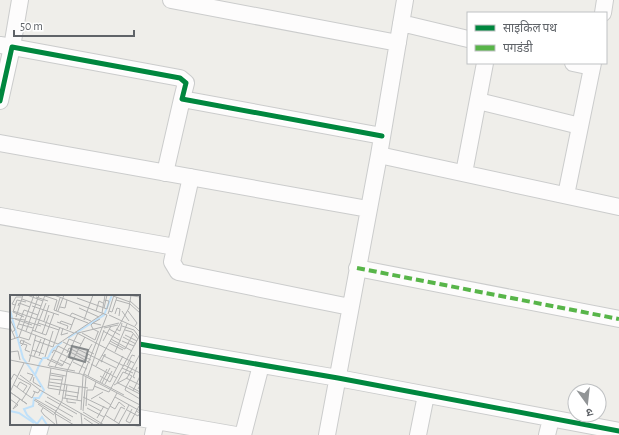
<svg xmlns="http://www.w3.org/2000/svg" width="619" height="435" font-family="'Alegreya Sans','Noto Sans Devanagari',sans-serif">
  <style>
    .lines { fill: none; stroke-linecap: round; stroke-linejoin: round }
    .minor-casing { stroke: #cbcccc; stroke-width: 18 }
    .minor { stroke: #fdfcfc; stroke-width: 16 }
    .quiet { stroke: #58b549; stroke-width: 4; stroke-dasharray: 8 4; stroke-linecap: butt }
    .cycleway-casing { stroke: #fff; stroke-width: 8 }
    .cycleway { stroke: #00873e; stroke-width: 5 }
    .inset-river { fill: none; stroke: #bfe0f9; stroke-width: 2 }
    .inset-road { fill: none; stroke: #b1b2b2; stroke-width: 1 }
    .view { fill: #84888a; fill-opacity: 0.15; stroke: #84888a; stroke-width: 2 }
    .inset-edge { fill: none; stroke: #5f6368; stroke-width: 2 }
  </style>
  <rect width="100%" height="100%" fill="#efeeea"/>
  <g class="lines">
    <g class="minor-casing">
      <path id="minor" d="M171 0 398 43
        M603 13 605 0
        M401 23 468 39
        M0 45 12 47 20 0
        M573 63 592 67
        M0 101 12 47 180 78 186 83 182 99 382 136
        M478 101 580 126
        M0 143 368 209
        M379 155 619 207
        M165 173 182 99
        M464 173 485 63
        M191 177 172 262 178 272 350 307
        M566 195 593 63
        M0 216 175 247
        M357 268 619 319
        M0 319 11 321
        M139 344 338 378 619 431
        M139 418 236 435
        M38 435 41 424
        M153 435 156 421
        M243 435 261 365
        M327 435 379 155 405 0
        M418 435 426 395
        M547 435 551 419"/>
    </g>
    <use href="#minor" class="minor"/>
    <path class="quiet" d="M357 268 619 319"/>
    <g class="cycleway-casing">
      <path id="cycleway" d="M0 101 12 47 180 78 186 83 182 99 382 136
        M139 344 338 378 619 431"/>
    </g>
    <use href="#cycleway" class="cycleway"/>
  </g>
  <g transform="translate(10 295)">
    <rect width="130" height="130" fill="#efeeea"/>
    <path class="inset-river" d="M0 15 13 63 25 80M58 43 94 20 102 0M0 116 9 118 24 128M27 129 17 120 14 114 23 111 24 103H29L34 95 25 80 30 68 33 63H38L42 55 52 47M27 129 32 122 37 130"/>
    <path class="inset-road" d="M17 0 33 6M44 0 97 20M117 0 130 2M35 1 47 5 44 15 78 28M103 1 120 7M26 2 38 6M67 3 97 14 99 6 94 5M12 4 31 11M106 5 120 9M120 6 130 15M120 9 130 18M5 10 2 9 6 2H12M8 11 9 8 20 12M22 11 49 20M50 12 55 13 57 5M69 13 89 22M94 13 97 0M3 16 26 24M46 16 50 3M48 16 54 0M86 16 89 6 93 8M99 16 102 17 107 2M112 16 119 26M118 16 127 28 125 31M92 18 95 0M98 19 104 0M105 19 107 13 110 14 109 21M28 20 14 15 7 33 48 49 94 18M99 20 125 32 130 37M60 21 62 18 81 26M6 22 13 0M14 22 3 17 7 5 16 7M0 23 15 25M0 24 5 35 2 37M5 24 22 30M27 24 64 38M90 24 83 28 91 30M74 25 83 0M15 26 31 31M34 26 39 10M47 27 58 31 57 34M28 28 49 35M50 28 51 26 62 30M83 28 81 30 83 34 89 37M9 29 23 33M112 31 124 35 129 42M0 32 5 43M53 33 51 40 58 38M94 33 108 30M99 34 110 40M106 34 110 36 112 28M22 35 36 40 44 18M60 35 65 22M115 35 122 37 128 44M16 36 29 0M25 36 36 8M93 36 111 46M65 37 124 68M72 38 85 45 88 37M32 39 39 20M115 40 127 46M9 42 24 0M113 42 126 49M101 44 122 56M0 45 9 42 19 45 35 0M14 45 13 49 17 50 15 55 20 57M24 45 43 52 50 32M93 46 101 31M100 46 115 54 123 39M112 46 124 51M53 47 106 73M99 48 113 55M57 49 59 44 64 46 68 38 109 28M57 49 54 54 66 60M82 49 78 56 84 59M11 51 13 49 10 48 11 45 21 50M62 51 64 46 71 49M22 55 34 59M0 57 8 56 10 65M105 57 117 29M42 58 44 55 64 65M57 58 59 53 67 57M67 58 81 65M19 60 32 64M66 60 75 65 78 59M92 60 114 71M24 61 31 44M29 61 35 43M35 62 43 36M37 64 52 71 60 57M41 64 53 70M0 65 71 79 130 110M50 65 61 70M93 66 91 67 95 59V61M19 67 26 40M63 67 77 74M81 69 107 83M114 70 130 78M117 70 122 60 125 61M38 71 48 51 54 54M39 71 65 76M86 71 119 13 121 0M45 72 54 54M41 73 38 93 69 98M112 73 123 78M17 78 23 80 20 86M40 78 56 81M69 78 75 65 80 68M115 78 121 66M74 79 114 100M10 80 30 95 28 98 23 96M40 80 52 82M103 80 113 61M78 81 94 35M90 81 100 87 103 81M24 82 23 87 31 92M116 83 130 90 128 94M125 83 123 82 127 72M40 84 52 85M0 86 4 79 8 82M39 87 78 93M90 87 97 74M92 88 100 73M107 88 113 77 118 79 122 81 116 92M108 88 130 99M95 89 102 76M4 90 16 99 21 90 8 83M38 90 51 92M104 90 117 83 130 59M84 91 99 97 130 40M119 91 130 97M7 92 10 87 17 91 13 97M116 92 115 95 130 104M30 95 91 130M123 96 130 81M0 97 17 109 0 97M0 97 14 68M49 100 53 81M56 100 68 102M37 102 67 119M73 102 98 114M89 102 101 110M105 102 130 116M53 103 72 106M55 103 57 90M57 103V107L66 108M0 104 8 110 3 114M25 104 46 116M81 104 93 97M12 105 16 99 22 103 25 97M24 105 45 118M67 105 69 92M35 106 63 122M28 109 44 120M78 109 91 116M76 111 77 95H83L86 87M100 111 105 114 109 107 115 112M33 113 31 116 34 120 46 130M77 113 94 122M3 114 10 104M122 114 116 126 120 128 129 111M71 115 73 81 97 20M117 115 128 121 130 118 126 116M45 116 61 126M73 116 76 82M73 117 94 130M44 118 64 130M71 118 72 130M95 120 111 130M74 123 84 130M87 123 94 111M104 126 111 112 115 114M47 130 45 118 52 106 57 76 75 42M90 130 107 98M108 130 119 110"/>
    <path class="view" d="M62 51 78 55 75 67 59 62Z"/>
    <rect width="130" height="130" class="inset-edge"/>
  </g>
  <rect x="467" y="12" width="140" height="52" fill="#ffffff" stroke="#bfc1c3"/>
  <rect x="475" y="25" width="20" height="6" fill="#00873e" stroke="#bfc1c3"/>
  <text x="503" y="32" font-size="12" fill="#5f6368">साइकिल पथ</text>
  <rect x="475" y="45" width="20" height="6" fill="#58b549" stroke="#bfc1c3"/>
  <text x="503" y="52" font-size="12" fill="#5f6368">पगडंडी</text>
  <g transform="translate(587 403) rotate(165)"><circle r="19" fill="#ffffff" stroke="#bfc1c3"/>
  <path d="M0-3L7 15L0 10L-7 15Z" fill="#919496"/>
  <text y="-6" font-size="11" font-weight="bold" text-anchor="middle" fill="#5f6368">उ</text>
  </g>
  <path d="M14 30v6h120v-6" fill="none" stroke="#5f6368" stroke-width="2"/>
  <text x="20" y="30" font-size="12" fill="#5f6368" stroke="#ffffff" stroke-width="3" paint-order="stroke">50 m</text>
</svg>
